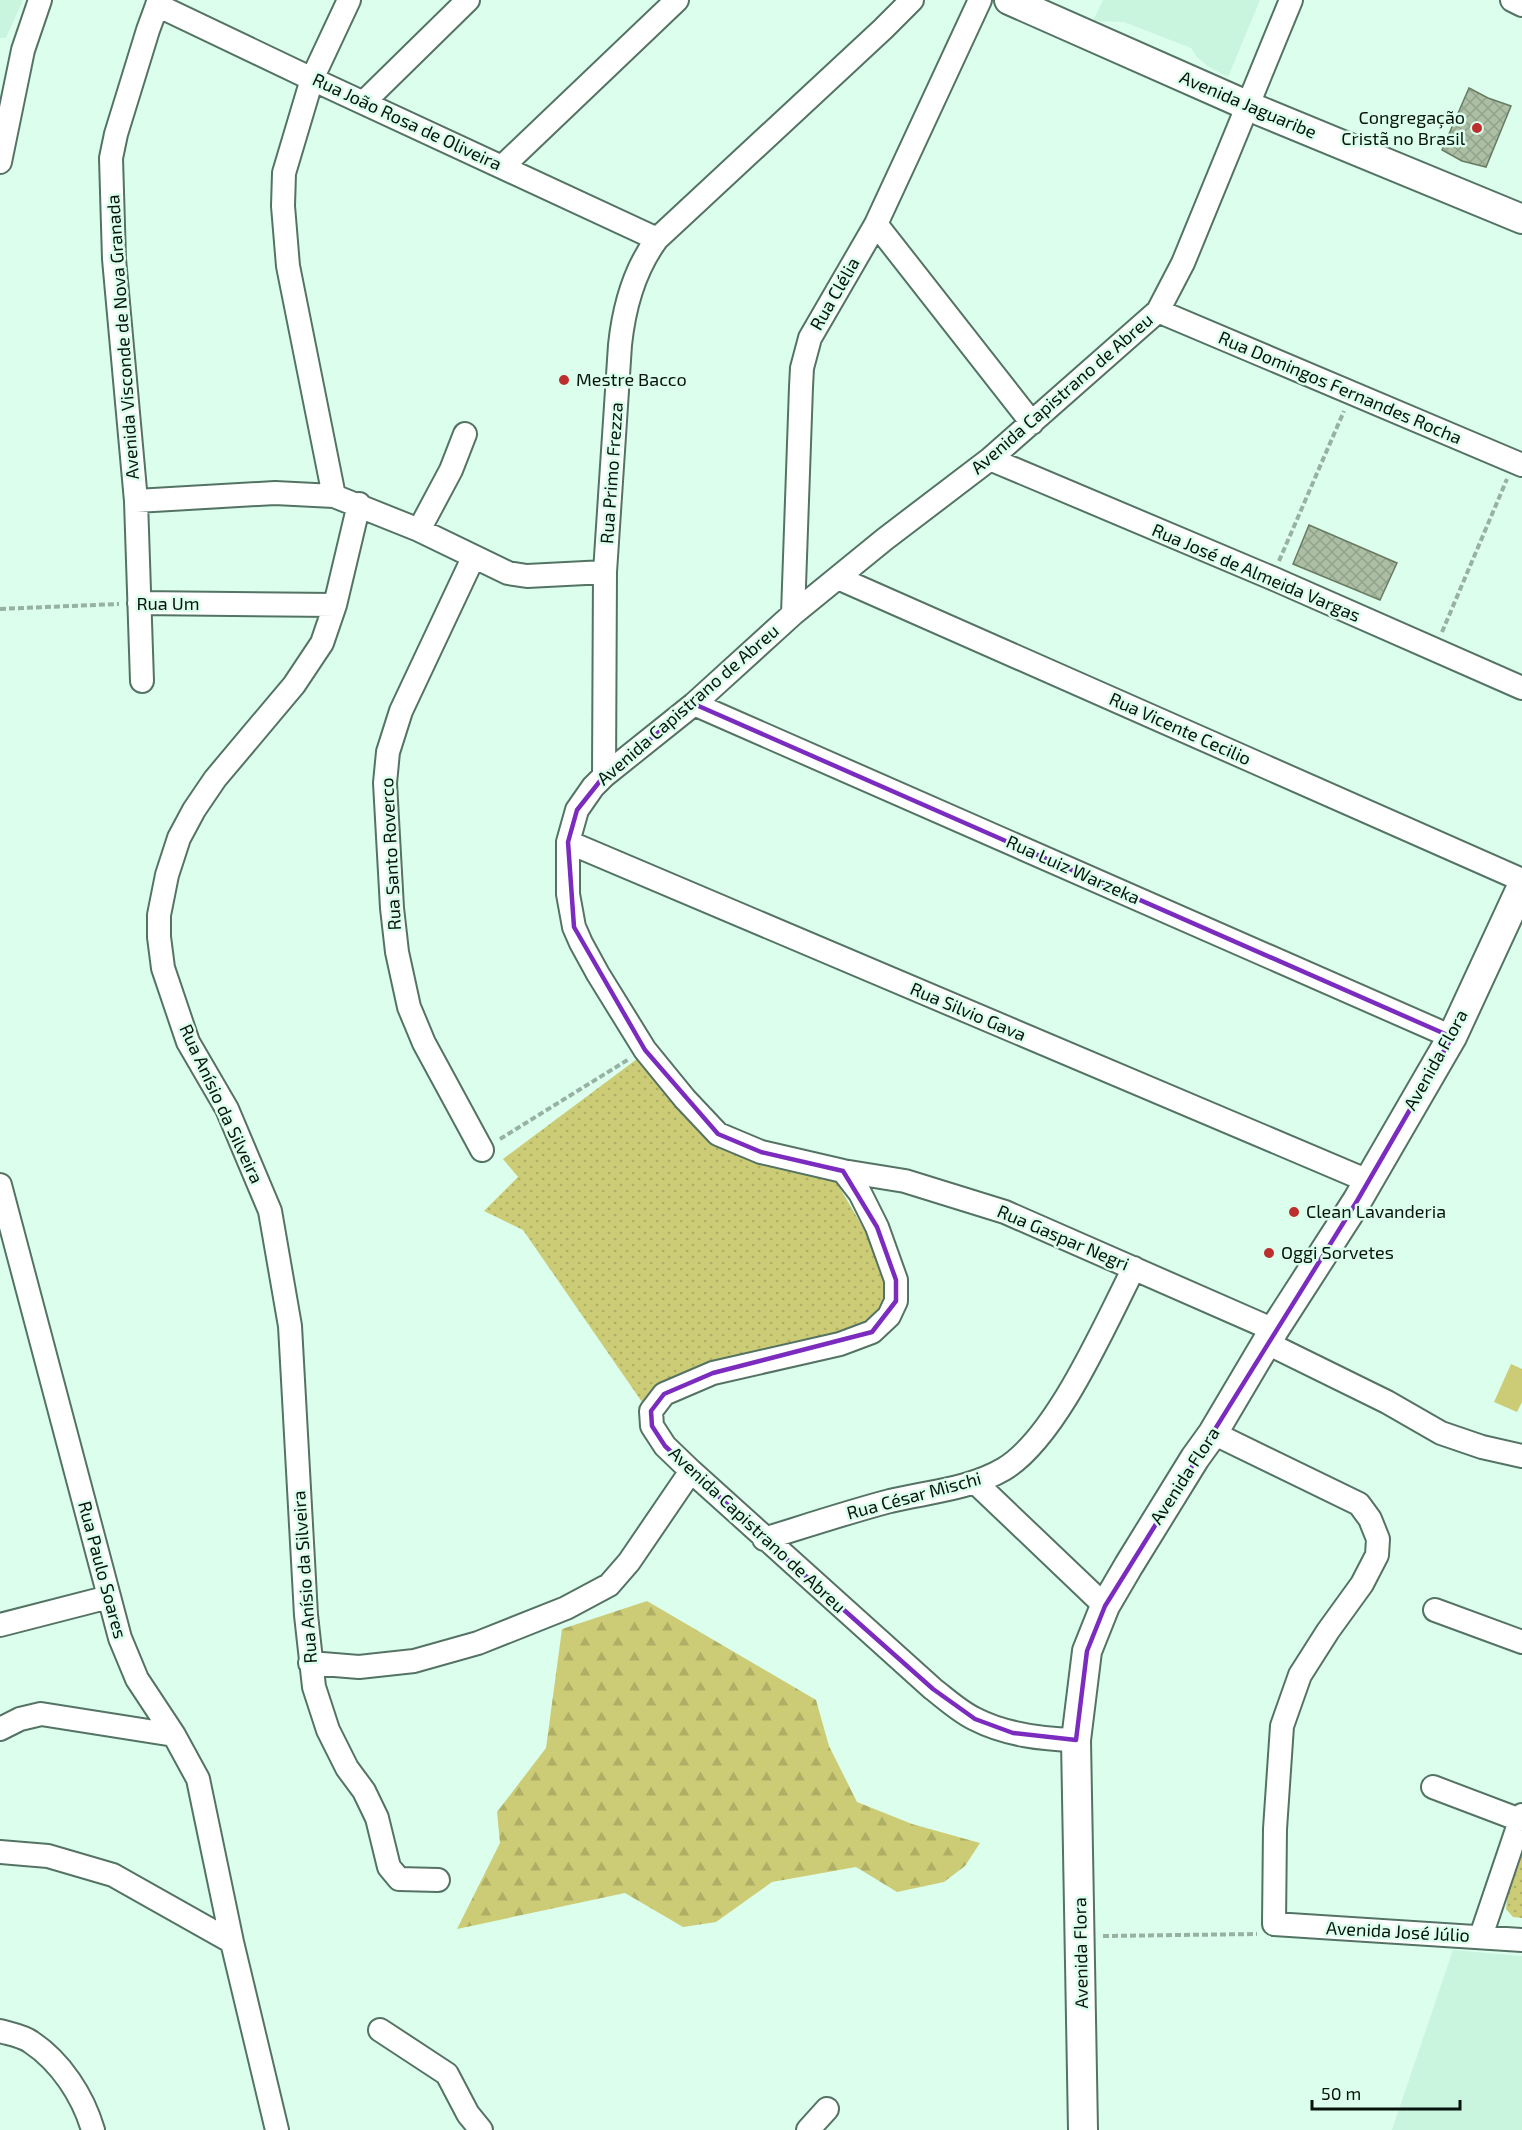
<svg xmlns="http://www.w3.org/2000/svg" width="1522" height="2130" font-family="'Exo 2',sans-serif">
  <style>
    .built { fill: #c9f4de }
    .forest { fill: url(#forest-firs) }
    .park { fill: url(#park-dots) }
    .pitch { fill: #cccc76 }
    .building { fill: url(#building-cross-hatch); stroke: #697b62; stroke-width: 1.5 }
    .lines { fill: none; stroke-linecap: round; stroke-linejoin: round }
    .minor-casing { stroke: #547364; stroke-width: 26 }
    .major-casing { stroke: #547364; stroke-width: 32 }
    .path { stroke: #97b1a4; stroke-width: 4; stroke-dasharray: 6 3; stroke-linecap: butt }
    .minor { stroke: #fff; stroke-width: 22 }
    .major { stroke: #fff; stroke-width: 28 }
    .marked { fill: none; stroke: #7b2cbf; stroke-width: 4.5; stroke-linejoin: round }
    .poi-dot { fill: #bd2e2e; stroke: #dcfeed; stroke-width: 2 }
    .labels { text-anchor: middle; stroke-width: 5; stroke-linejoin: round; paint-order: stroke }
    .street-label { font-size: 18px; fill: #07130d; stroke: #dcfeed }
    .poi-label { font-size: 18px; fill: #07130d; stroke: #dcfeed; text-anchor: start }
  </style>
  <defs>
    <pattern id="forest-firs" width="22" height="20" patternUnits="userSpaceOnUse" patternTransform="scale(1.5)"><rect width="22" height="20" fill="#cccc76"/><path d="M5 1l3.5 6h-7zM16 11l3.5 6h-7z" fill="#aeae65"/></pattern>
    <pattern id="park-dots" width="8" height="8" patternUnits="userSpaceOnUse" patternTransform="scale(1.5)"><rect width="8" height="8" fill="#cccc76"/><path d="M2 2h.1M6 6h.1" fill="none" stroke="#aeae65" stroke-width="1.8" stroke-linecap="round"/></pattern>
    <pattern id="building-cross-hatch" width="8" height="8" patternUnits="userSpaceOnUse" patternTransform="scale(1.5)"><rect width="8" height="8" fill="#acbfa4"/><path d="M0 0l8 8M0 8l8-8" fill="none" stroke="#92a38c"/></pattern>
  </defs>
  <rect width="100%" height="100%" fill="#dcfeed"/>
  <path class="built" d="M0 0H23L6 38H0Z
    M1103 0H1260L1228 77 1209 67 1197 57 1191 48 1124 22 1093 21Z
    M1453 1950 1522 1956V2130H1392Z"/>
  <path class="forest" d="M647 1601 816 1700 829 1746 857 1802 912 1824 980 1843 965 1866 944 1882 897 1892 856 1867 772 1882 716 1922 683 1927 625 1893 457 1929 500 1843 497 1812 546 1748 562 1629Z"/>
  <path class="park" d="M637 1059 675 1096 705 1133 831 1173 888 1270V1300L872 1325 658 1385 642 1402 523 1230 484 1211 518 1177 503 1159Z
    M1522 1847V1918L1513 1917 1506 1909 1510 1877Z"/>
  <path class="pitch" d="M1511 1364 1522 1369V1402L1517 1412 1494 1402Z"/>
  <path class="building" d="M1469 88 1488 98 1511 106 1486 167 1462 161 1442 150Z
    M1309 525 1397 563 1380 600 1293 564Z"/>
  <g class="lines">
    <g class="minor-casing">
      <path id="minor" d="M1512 0 1522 5
        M157 5 312 79 657 239
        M364 102 468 0
        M0 162 23 50 40 0
        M503 166 677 0
        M876 224 1032 423
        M1158 311 1522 465
        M990 459 1272 578 1522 688
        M334 496 288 266 283 206 284 173 312 79 349 0
        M136 501 275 493 334 496 419 530 508 573 527 576 605 572
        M359 504 335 605 322 643 294 685 215 779 194 810 179 838 167 875 159 915V937L163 968 188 1042 227 1109 270 1211 290 1326 306 1615 314 1687 328 1730 347 1768 364 1791 377 1818 389 1867 399 1879 438 1880
        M419 530 451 470 465 434
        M473 558 401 711 388 752 385 783 392 908 397 952 409 1007 424 1043 482 1150
        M838 578 1522 880
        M139 603 335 605
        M793 614 801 387 802 368 810 338 876 224 980 0
        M142 681 136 501 114 259 111 158 116 134 148 30 159 0
        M694 704 1452 1037
        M604 776 605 572 620 345C624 307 634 270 657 239L883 29 912 0
        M568 842 1368 1181
        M843 1171 860 1193 877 1227 896 1280V1301L889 1316 872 1332 840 1344 713 1373 664 1394 651 1411 652 1426 665 1446 691 1471 933 1689C946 1699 960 1712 975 1719 1006 1735 1042 1739 1076 1740
        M0 1185 120 1638 137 1679 174 1735 198 1779 232 1942 277 2130
        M1274 1330 1005 1212 905 1181 843 1171 761 1152 718 1134 685 1099 645 1050 598 974 581 943 574 927 568 894V842L577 810 593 787 604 776 694 704 793 614 885 539 990 459 1158 311 1183 263 1291 0
        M1267 1343 1387 1402 1441 1433 1482 1447 1522 1456
        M1213 1433 1359 1504 1370 1519 1378 1539 1377 1555 1362 1584 1328 1631 1300 1675 1282 1726 1275 1829 1274 1924 1522 1940
        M975 1482 1105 1606
        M764 1539C806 1526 848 1512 890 1501 928 1492 970 1489 1004 1469 1057 1437 1105 1324 1134 1268
        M1435 1610 1522 1642
        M0 1625 109 1597
        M310 1663 359 1667 414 1661 478 1643 566 1608 609 1585 629 1562 691 1471
        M0 1729 20 1719 41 1714 174 1735
        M1433 1787 1520 1820
        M0 1852 48 1856 113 1875 232 1942
        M1481 1936 1522 1815
        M380 2030 447 2074 468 2114 481 2130
        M0 2031C10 2034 23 2036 31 2042 61 2062 83 2096 93 2130
        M808 2130 827 2109"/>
    </g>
    <g class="major-casing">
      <path id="major" d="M1009 0 1260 111 1522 219
        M1083 2130 1076 1740 1087 1651 1105 1606 1129 1565 1195 1458 1213 1433 1274 1330 1357 1201 1452 1037 1522 886"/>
    </g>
    <path class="path" d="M1279 561 1344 411
      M0 609 119 604
      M1442 632 1507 479
      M500 1139 629 1059
      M1103 1936 1257 1934"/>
    <use href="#minor" class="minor"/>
    <use href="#major" class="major"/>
  </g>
  <path class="marked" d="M694 704 1452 1037 1357 1201 1105 1606 1087 1651 1076 1740 1013 1733 975 1719 933 1689 764 1539 665 1446 652 1426 651 1411 664 1394 713 1373 872 1332 896 1301V1280L877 1227 843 1171 761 1152 718 1134 645 1050 574 927 568 842 577 810 604 776Z"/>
  <g class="poi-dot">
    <circle cx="1477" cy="128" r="6"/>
    <circle cx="564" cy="380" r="6"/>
    <circle cx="1294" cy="1212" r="6"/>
    <circle cx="1269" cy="1253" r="6"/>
  </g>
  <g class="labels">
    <g class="street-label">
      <text transform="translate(1248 105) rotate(23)" y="6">Avenida Jaguaribe</text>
      <text transform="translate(407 122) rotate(25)" y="6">Rua João Rosa de Oliveira</text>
      <text transform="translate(835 294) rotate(-60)" y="6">Rua Clélia</text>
      <text transform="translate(123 337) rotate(-94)" y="6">Avenida Visconde de Nova Granada</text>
      <text transform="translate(1340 388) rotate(23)" y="6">Rua Domingos Fernandes Rocha</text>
      <text transform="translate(1062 394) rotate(-41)" y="6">Avenida Capistrano de Abreu</text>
      <text transform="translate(612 473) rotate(-86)" y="6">Rua Primo Frezza</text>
      <text transform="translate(1256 573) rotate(23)" y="6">Rua José de Almeida Vargas</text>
      <text x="168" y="610">Rua Um</text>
      <text transform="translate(688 705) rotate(-41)" y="6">Avenida Capistrano de Abreu</text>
      <text transform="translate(1180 729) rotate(24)" y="6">Rua Vicente Cecilio</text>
      <text transform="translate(391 854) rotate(-93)" y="6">Rua Santo Roverco</text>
      <text transform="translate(1073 870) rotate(24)" y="6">Rua Luiz Warzeka</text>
      <text transform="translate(968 1012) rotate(23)" y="6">Rua Silvio Gava</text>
      <text transform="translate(1436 1060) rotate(-61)" y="6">Avenida Flora</text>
      <text transform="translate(221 1104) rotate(65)" y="6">Rua Anísio da Silveira</text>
      <text transform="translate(1063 1238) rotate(23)" y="6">Rua Gaspar Negri</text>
      <text transform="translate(1185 1476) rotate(-57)" y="6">Avenida Flora</text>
      <text transform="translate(914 1496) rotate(-15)" y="6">Rua César Mischi</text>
      <text transform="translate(757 1530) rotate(43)" y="6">Avenida Capistrano de Abreu</text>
      <text transform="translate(102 1570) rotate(75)" y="6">Rua Paulo Soares</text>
      <text transform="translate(305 1577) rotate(-94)" y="6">Rua Anísio da Silveira</text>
      <text transform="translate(1398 1932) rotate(3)" y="6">Avenida José Júlio</text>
      <text transform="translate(1081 1953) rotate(-91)" y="6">Avenida Flora</text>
    </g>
    <g class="poi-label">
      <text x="1465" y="124" text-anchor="end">Congregação<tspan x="1465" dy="21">Cristã no Brasil</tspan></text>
      <text x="576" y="386">Mestre Bacco</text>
      <text x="1306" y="1218">Clean Lavanderia</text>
      <text x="1281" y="1259">Oggi Sorvetes</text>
    </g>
  </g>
  <path d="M1312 2100v9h148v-9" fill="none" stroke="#07130d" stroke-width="3"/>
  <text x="1321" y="2100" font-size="18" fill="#07130d" stroke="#dcfeed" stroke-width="4.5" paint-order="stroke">50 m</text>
</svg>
